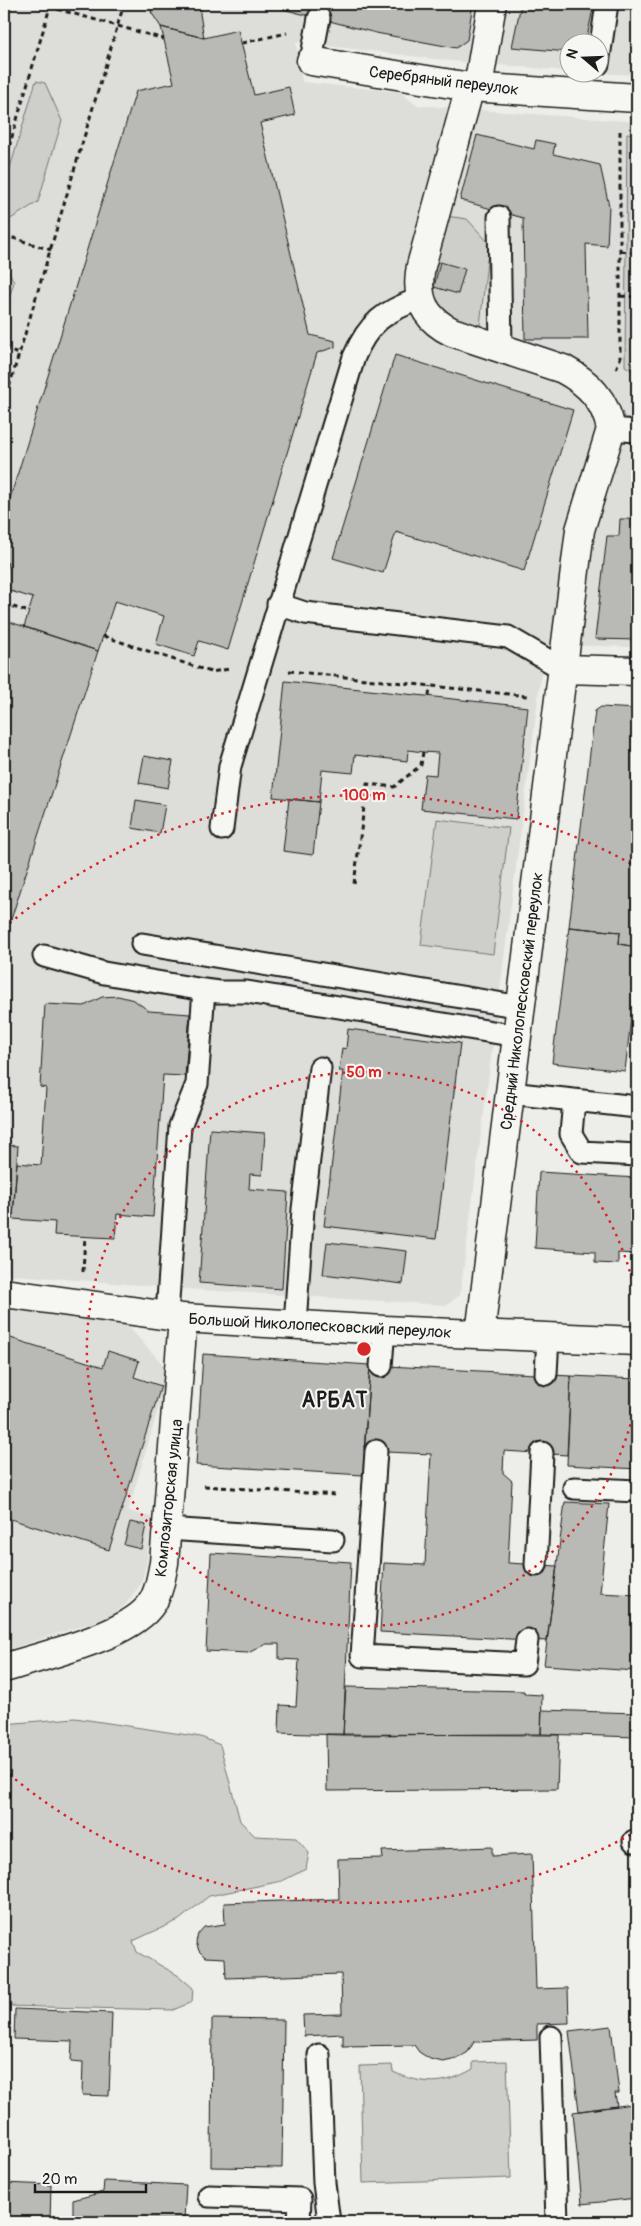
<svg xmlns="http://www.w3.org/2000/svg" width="641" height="2226" font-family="Pangolin,sans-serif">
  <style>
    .built { fill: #ddddda }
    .green { fill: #cececb; stroke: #757574 }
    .building { fill: #b9b9b6; stroke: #1c1c1c }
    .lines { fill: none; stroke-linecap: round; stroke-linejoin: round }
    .service-casing { stroke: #1c1c1c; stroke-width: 25 }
    .minor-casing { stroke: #1c1c1c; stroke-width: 31 }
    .path { stroke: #1c1c1c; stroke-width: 3; stroke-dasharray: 5 4; stroke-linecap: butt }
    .service { stroke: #f6f6f2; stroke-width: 21 }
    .minor { stroke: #f6f6f2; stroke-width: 28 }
    .ring { fill: none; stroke: #d62828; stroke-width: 2.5; stroke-dasharray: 2.5 5 }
    .labels { text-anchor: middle; stroke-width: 4; stroke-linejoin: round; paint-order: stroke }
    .street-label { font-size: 16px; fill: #1c1c1c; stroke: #f6f6f2 }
    .district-label { font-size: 21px; font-weight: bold; letter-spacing: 1px; fill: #1c1c1c; stroke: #f6f6f2 }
    .centre { fill: #d62828; stroke: #f6f6f2; stroke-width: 2.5 }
    .ring-label { font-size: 15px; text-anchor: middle; font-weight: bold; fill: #d62828; stroke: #f6f6f2; stroke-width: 4; stroke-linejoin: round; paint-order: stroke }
  </style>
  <rect width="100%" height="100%" fill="#edede9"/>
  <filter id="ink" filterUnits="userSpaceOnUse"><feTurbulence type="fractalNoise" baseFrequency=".02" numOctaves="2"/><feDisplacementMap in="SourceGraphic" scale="10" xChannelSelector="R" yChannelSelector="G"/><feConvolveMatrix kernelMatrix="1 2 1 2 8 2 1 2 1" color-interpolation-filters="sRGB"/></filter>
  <g filter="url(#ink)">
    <path class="built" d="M4 4H637V75L596 73 598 42H568V71L452 61 296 42 302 82 400 92 416 105 637 122V647L545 645 460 1295 447 1305 200 1290 4 1274Z
      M4 1304 125 1323 167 1369 165 1386 128 1511 151 1517 147 1561 141 1584 125 1605 109 1617 4 1651Z"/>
    <path class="green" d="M36 81 45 83 62 121 38 202 4 223V188Z
      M627 133 637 134V373L625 366Z
      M446 216 467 219 489 243 480 326C447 321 442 315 424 288Z
      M4 261 14 282 7 305 4 307Z
      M437 819 509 828 493 954 421 945Z
      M75 1718 201 1737 220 1745 240 1821 255 1836 296 1838 309 1853 306 1869 282 1881 209 1896 179 1920 133 1941 137 1952 179 1976 193 1988 192 2002 173 2010 4 2006V1724Z
      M507 2061 511 2178 363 2183 360 2066 392 2065 393 2072C424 2085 443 2086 473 2069V2062Z"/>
    <path class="building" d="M153 4H202L200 14 204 38 161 27 151 12Z
      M263 4H473L467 40 456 48 376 33Z
      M521 4H594L586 42H568V52L512 47Z
      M161 27 204 38 238 30 254 95 289 87 295 115 260 123 310 335 335 341V347L317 353 228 650 199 641 194 656 156 644 164 616 115 601 98 651 24 627 33 598 4 589 8 563 4 562V518L136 91 174 83Z
      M477 135 534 149 536 140 555 144 553 154 600 165 609 206 607 246 586 244 588 339H525L523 218 460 200Z
      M440 262 465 269 458 294 434 287Z
      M395 355 573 410 524 571 396 532 383 573 333 558Z
      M620 519H637V640L595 639 607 536H619Z
      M4 620 98 651 4 941Z
      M285 681 528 707 516 819 421 809 425 774 436 775 438 753 423 752 408 750 407 761 355 755 353 773 322 770 319 802 273 797Z
      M601 707 637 709V947L619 944 620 932 569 927 595 711Z
      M144 756 173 761 168 788 139 783Z
      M289 799 319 802 313 855 283 851Z
      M136 800 165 805 160 833 132 828Z
      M569 927 620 932 619 944 637 947V967L625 1071 552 1063Z
      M118 996 134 1000 149 1011 190 1014 185 1076 163 1075 153 1217 117 1214 115 1238 54 1235 55 1222 13 1219 17 1163 41 1165 46 1088 40 1087 45 1004 84 1006 102 997Z
      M348 1029 460 1043 436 1239 324 1226 343 1071H339L342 1048 346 1049Z
      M210 1129 265 1133 262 1175 250 1174 249 1189 288 1192 282 1289 199 1283Z
      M4 1145 18 1146 13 1215 4 1214Z
      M539 1172 637 1178V1254L618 1253V1264L595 1263V1252L535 1248Z
      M327 1242 407 1251 403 1284 323 1274Z
      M4 1336 103 1367 108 1351 139 1361 134 1377 161 1386 109 1550 4 1517Z
      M203 1354 370 1365 363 1475 196 1465Z
      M370 1365 571 1376 567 1455 504 1451 503 1473 512 1481 508 1563 557 1566 547 1641 380 1632 384 1563 425 1565 431 1454 364 1451Z
      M571 1376 637 1379V1469L567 1465Z
      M565 1502 609 1504 600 1593 637 1595V1671L544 1665Z
      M130 1522 146 1525 141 1549 124 1545Z
      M211 1553 351 1562 343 1735 279 1733 280 1705 296 1706 299 1660 279 1659V1644H266L248 1653 206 1651Z
      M346 1687 524 1691V1694L542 1695 541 1734 343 1735Z
      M542 1710 637 1713V1737L541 1734Z
      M326 1734 559 1735 557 1789 327 1791Z
      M492 1847V1856L532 1854 536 1989 568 1988 569 2023 537 2024V2040L474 2042 468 2052 457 2059 443 2062 430 2059 419 2052 414 2045 343 2046V2034L304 2036 303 2015 342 2014 341 1974 226 1978 225 1958 205 1957 199 1951 196 1942 198 1934 204 1927 225 1924 224 1903 339 1899 338 1859 383 1858 382 1851Z
      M15 2009 112 2013 109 2096 82 2095 83 2062 71 2061 72 2041 14 2039Z
      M212 2019 284 2020 282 2168 211 2167Z
      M611 2026 619 2093H615L617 2106 579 2111 569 2031Z
      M633 2104 637 2133V2198L582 2204 573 2112Z
      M104 2181 186 2185 184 2219 198 2220V2222H73V2200L103 2192Z
      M4 2183 51 2185 50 2222H4Z
      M198 2220 267 2222H198Z"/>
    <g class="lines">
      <g class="service-casing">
        <path id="service" d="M311 61 319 18
          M598 64 607 4
          M499 217 501 349
          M611 429 637 431
          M278 604 305 613 508 637 563 669
          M222 829 230 766 354 357C368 323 385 311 419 299
          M142 944 521 1007
          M44 956 104 973 204 990 197 1084 180 1126 167 1315
          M204 990 219 992H247L517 1036
          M510 1093 637 1107
          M574 1100 571 1134 582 1152 637 1155
          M295 1324 303 1209 320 1068
          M381 1366 384 1330
          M546 1374 548 1337
          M376 1451 362 1656 524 1664 527 1640
          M574 1488 637 1491
          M167 1529 333 1540
          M536 1565 542 1453
          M634 1841H637
          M551 2037 557 2222
          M319 2055 324 2183 329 2222
          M209 2196 300 2199 299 2222"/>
      </g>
      <g class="minor-casing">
        <path id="minor" d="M311 61 470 87 637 98
          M470 87 421 266C415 297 423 318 452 332L563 369C589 383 605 400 611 429L580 530 480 1334
          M478 87 492 4
          M563 669 637 671
          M4 1293 183 1318 384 1330 637 1341
          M4 1668C42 1656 125 1637 149 1607 159 1595 161 1577 164 1563L183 1318"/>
      </g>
      <path class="path" d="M242 43 287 33
        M4 164 50 7 164 39
        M4 235 51 250
        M621 251 637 253
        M621 296 637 297
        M4 349 19 354
        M616 369 620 359V131
        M4 404 124 4
        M4 604 29 612
        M103 636 211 672 229 669
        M289 671 527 696
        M429 696 430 686
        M354 884 367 784 394 787 421 765 423 752
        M83 1272 85 1236
        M204 1486 336 1495"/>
      <use href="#service" class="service"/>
      <use href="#minor" class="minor"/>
    </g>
  </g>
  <g class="ring">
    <path d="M637 1395A277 277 0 1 1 637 1303"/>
    <path d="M637 1831A554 554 0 0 1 4 1770M4 928A554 554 0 0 1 637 867"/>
  </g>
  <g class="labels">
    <g class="street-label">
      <text transform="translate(444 80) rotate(7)" y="6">Серебряный переулок</text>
      <text transform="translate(521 1001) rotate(-83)" y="6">Средний Николопесковский переулок</text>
      <text transform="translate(320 1325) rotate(3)" y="6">Большой Николопесковский переулок</text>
      <text transform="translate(168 1498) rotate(-84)" y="6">Композиторская улица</text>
    </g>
    <g class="district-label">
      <text x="335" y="1407">АРБАТ</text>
    </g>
  </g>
  <circle cx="364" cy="1349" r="8" class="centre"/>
  <g class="ring-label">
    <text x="364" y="800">100 m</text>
    <text x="364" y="1077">50 m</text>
  </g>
  <rect width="641" height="2226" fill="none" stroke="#f6f6f2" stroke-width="20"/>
  <rect x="10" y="10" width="621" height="2206" fill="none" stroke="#1c1c1c" stroke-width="2" filter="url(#ink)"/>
  <g transform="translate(584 58) rotate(289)"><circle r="24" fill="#f6f6f2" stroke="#9f9f9c"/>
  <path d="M0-4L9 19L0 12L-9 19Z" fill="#1c1c1c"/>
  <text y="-8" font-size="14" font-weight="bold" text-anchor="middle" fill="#1c1c1c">N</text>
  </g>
  <path d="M35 2184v8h111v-8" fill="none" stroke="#1c1c1c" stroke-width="2.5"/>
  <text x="42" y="2184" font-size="15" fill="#1c1c1c" stroke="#f6f6f2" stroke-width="4" paint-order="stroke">20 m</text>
</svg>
